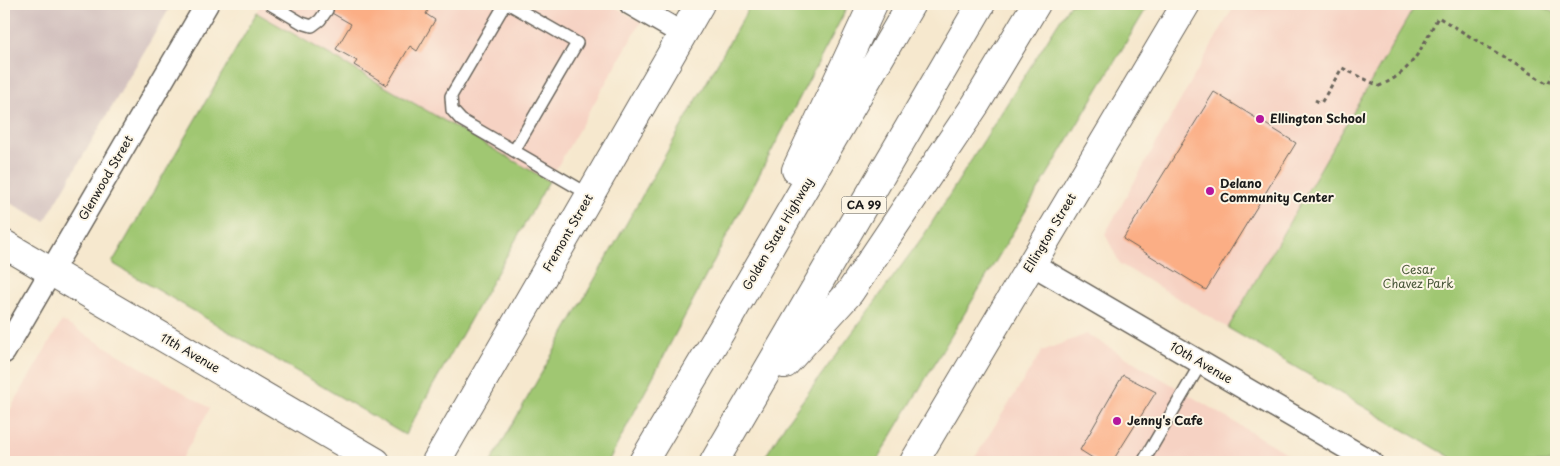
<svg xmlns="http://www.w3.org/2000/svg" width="1560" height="466" font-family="'Playpen Sans',sans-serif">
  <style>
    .built { fill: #f6d2c3 }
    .industrial { fill: #d1bfbd }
    .green { fill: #a0c772; stroke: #5e7247 }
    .building { fill: #fbae85 }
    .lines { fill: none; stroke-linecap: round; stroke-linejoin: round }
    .service-casing { stroke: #68635a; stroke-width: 14 }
    .minor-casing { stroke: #68635a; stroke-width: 25 }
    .tertiary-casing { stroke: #68635a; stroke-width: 30 }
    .motorway-casing { stroke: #68635a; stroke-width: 30 }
    .path { stroke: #68635a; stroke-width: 3; stroke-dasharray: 4 4; stroke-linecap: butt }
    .service { stroke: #fff; stroke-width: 11 }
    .minor { stroke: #fff; stroke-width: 22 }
    .tertiary { stroke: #fff; stroke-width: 28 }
    .motorway { stroke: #fff; stroke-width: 28 }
    .poi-dot { fill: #b5179e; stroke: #fcf5e5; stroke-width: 2 }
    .labels { text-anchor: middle; stroke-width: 4; stroke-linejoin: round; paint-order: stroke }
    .shield { fill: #fcf5e5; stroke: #5f5d58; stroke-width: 1 }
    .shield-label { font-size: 11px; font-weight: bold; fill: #1c1c1c }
    .poi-label { font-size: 12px; font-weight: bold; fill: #1c1c1c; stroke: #fcf5e5; text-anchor: start }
    .street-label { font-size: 12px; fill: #1c1c1c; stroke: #fcf5e5 }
    .park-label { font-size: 12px; fill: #4a583a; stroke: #fcf5e5 }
  </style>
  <rect width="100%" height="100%" fill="#fcf5e5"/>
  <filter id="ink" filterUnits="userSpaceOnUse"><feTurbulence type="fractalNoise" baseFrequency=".02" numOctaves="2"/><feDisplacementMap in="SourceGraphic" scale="10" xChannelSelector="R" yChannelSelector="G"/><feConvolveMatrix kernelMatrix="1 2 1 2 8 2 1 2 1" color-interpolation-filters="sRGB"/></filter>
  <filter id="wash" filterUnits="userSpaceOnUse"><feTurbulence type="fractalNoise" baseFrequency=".0096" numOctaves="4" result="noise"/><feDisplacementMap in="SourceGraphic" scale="20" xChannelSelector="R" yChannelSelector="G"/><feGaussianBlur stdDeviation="1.12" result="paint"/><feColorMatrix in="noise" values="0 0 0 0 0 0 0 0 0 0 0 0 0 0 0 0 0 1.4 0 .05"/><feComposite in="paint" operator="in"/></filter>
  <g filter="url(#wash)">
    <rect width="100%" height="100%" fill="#f6e8ce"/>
    <path class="built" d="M262 4H610L641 22 549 181 257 13Z
      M1235 4H1416L1228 328 1120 264 1105 234Z
      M62 321 210 408 180 462H4V420Z
      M1087 334 1301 462H972L1042 351Z"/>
    <path class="industrial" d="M4 4H172L45 221 4 200Z"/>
    <path class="green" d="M751 4H849L608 462H491Z
      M1070 4H1149L876 462H762L786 423 924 235Z
      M1416 4H1538L1556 14V462H1459L1228 328Z
      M257 13 549 181 405 435 112 263Z"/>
    <g id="blocks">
      <path class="building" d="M316 4H422L429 8 426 14 435 20 417 51 410 46 387 85 354 65 357 61 336 49 351 24Z
        M1214 92 1296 143 1206 290 1123 239Z
        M1123 375 1156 392 1112 462H1099L1080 450Z"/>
    </g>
  </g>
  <g filter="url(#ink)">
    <use href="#blocks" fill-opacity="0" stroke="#68635a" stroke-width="1"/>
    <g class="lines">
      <g class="service-casing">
        <path id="service" d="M270 4 302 23 312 26 320 20 327 10
          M505 4 451 96 452 110 461 120 590 195
          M509 4 577 43 514 151
          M1143 462 1201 363"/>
      </g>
      <g class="minor-casing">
        <path id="minor" d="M631 4 683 34
          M1032 264 1371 462
          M4 352 207 4"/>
      </g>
      <g class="tertiary-casing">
        <path id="tertiary" d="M4 244 376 462
          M436 462 700 4
          M914 462 1186 4"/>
      </g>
      <g class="motorway-casing">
        <path id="motorway" d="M796 170 873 4
          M785 364 850 292 976 104 1036 4
          M643 462 727 321 911 4
          M714 462 981 4"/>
      </g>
      <path class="path" d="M1315 100 1321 103 1342 68 1379 86C1414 71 1421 48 1438 17L1548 84 1556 69"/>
      <use href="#service" class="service"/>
      <use href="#minor" class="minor"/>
      <use href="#tertiary" class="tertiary"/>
      <use href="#motorway" class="motorway"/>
    </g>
  </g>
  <g class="poi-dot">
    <circle cx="1260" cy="119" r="5"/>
    <circle cx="1210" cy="191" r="5"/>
    <circle cx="1117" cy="421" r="5"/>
  </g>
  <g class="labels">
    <rect class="shield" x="841.5" y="196.5" width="45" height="17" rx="4"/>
    <g class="shield-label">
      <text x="864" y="209">CA 99</text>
    </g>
    <g class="poi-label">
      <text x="1270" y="123">Ellington School</text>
      <text x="1220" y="188">Delano<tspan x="1220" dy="14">Community Center</tspan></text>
      <text x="1127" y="425">Jenny's Cafe</text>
    </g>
    <g class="street-label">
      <text transform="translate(106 178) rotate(-60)" y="4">Glenwood Street</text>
      <text transform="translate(568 233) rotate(-60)" y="4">Fremont Street</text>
      <text transform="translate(1050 233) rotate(-59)" y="4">Ellington Street</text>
      <text transform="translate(778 234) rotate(-60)" y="4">Golden State Highway</text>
      <text transform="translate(190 353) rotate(30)" y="4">11th Avenue</text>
      <text transform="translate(1201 363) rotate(30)" y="4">10th Avenue</text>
    </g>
    <g class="park-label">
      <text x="1418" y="274">Cesar<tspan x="1418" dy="14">Chavez Park</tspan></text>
    </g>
  </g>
  <rect width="1560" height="466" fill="none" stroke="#fcf5e5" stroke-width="20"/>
</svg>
